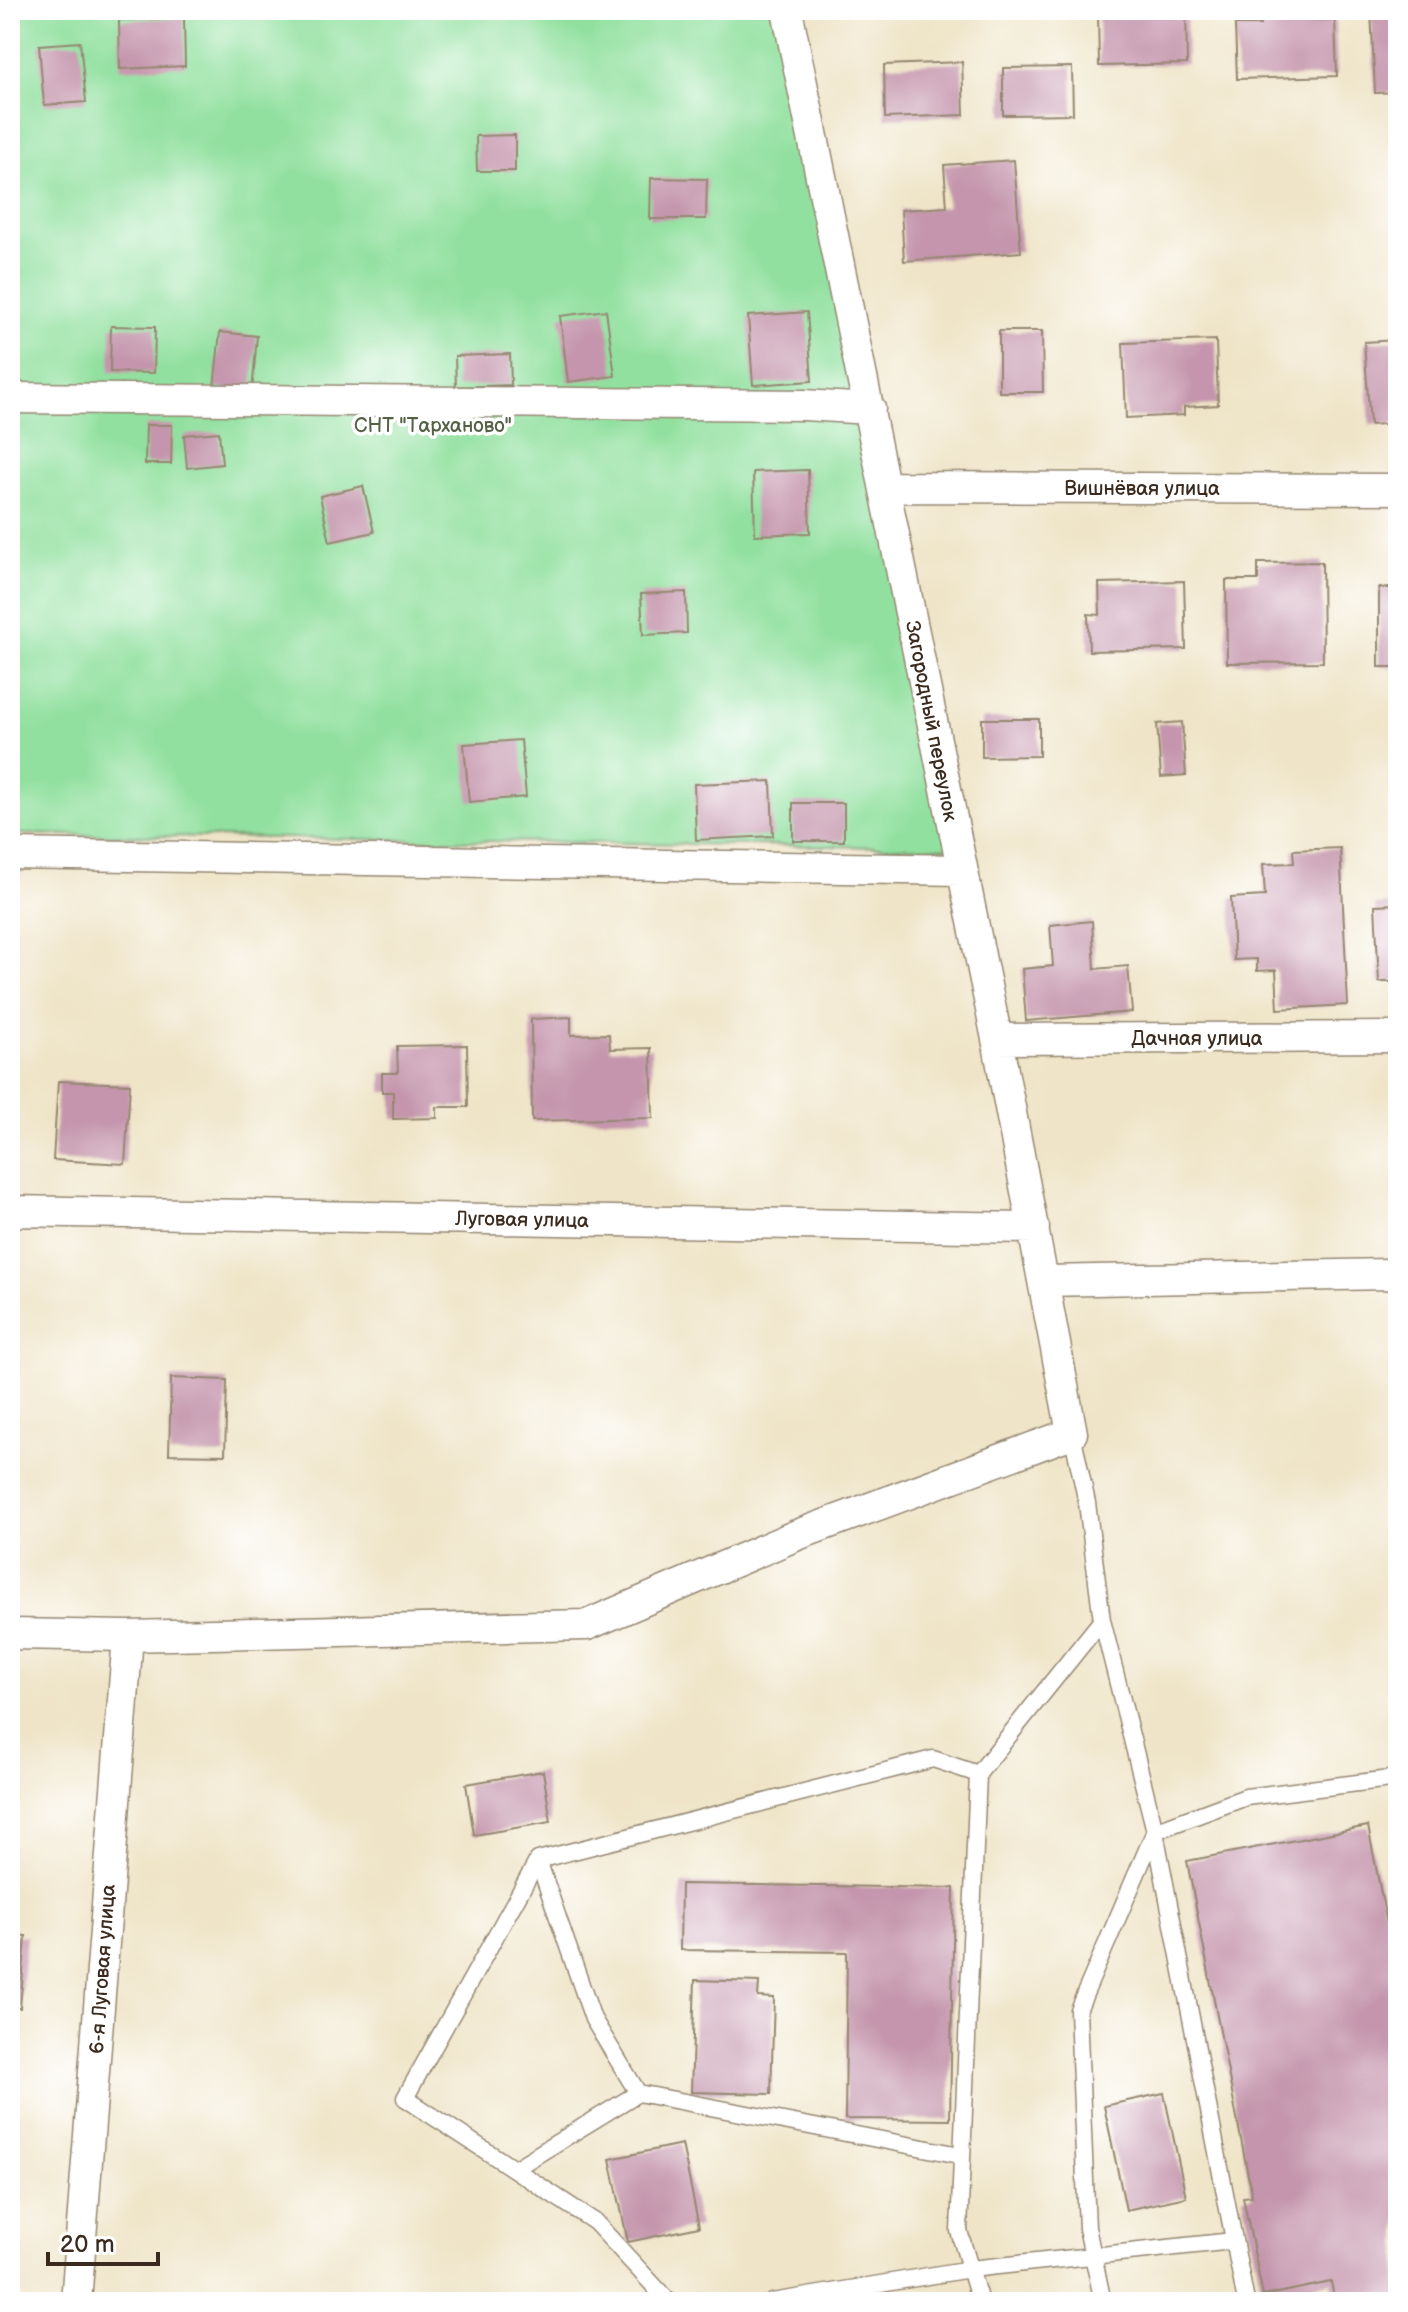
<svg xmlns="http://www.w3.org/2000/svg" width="1408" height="2312" font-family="'Balsamiq Sans',sans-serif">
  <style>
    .green { fill: #91e09f; stroke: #66855e; stroke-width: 2 }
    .building { fill: #c495ac }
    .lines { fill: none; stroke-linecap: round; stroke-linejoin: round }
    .lane-casing { stroke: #958772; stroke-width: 19 }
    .street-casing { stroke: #958772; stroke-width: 33 }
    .lane { stroke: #fff; stroke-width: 16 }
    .street { stroke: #fff; stroke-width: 30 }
    .labels { text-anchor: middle; stroke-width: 7; stroke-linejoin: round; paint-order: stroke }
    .park-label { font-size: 20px; fill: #556145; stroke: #fff }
    .street-label { font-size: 20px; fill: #3b2a1e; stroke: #fff }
  </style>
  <rect width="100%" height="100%" fill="#fff"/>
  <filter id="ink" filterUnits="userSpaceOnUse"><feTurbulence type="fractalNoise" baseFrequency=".0125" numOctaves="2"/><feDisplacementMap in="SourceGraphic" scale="16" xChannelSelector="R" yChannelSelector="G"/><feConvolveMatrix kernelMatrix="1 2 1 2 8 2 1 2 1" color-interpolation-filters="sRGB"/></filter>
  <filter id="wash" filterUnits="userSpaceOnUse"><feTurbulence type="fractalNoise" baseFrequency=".006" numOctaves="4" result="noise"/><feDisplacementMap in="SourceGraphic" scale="32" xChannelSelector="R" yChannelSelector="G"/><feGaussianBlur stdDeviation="1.8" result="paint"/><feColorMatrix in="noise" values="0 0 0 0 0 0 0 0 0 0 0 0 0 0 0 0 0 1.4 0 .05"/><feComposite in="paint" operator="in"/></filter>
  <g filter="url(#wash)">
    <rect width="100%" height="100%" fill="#efe4c7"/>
    <path class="green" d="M10 10H780L951 848 10 834Z"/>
    <g id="blocks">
      <path class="building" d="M325 10H349V12L326 15Z
        M1098 10H1186L1187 64 1099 66Z
        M1260 10H1309V20H1335L1337 76 1237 79 1235 25H1260Z
        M1371 10H1398V92L1375 93Z
        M184 18 185 66 120 69 119 20Z
        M80 42 86 102 44 105 39 45Z
        M962 62 964 115 885 118 884 65Z
        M1072 67 1073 114 1003 115V68Z
        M515 135V171H477L476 136Z
        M1014 160 1021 252 904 261 901 210 947 207 944 165Z
        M651 178 707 179 706 219H650Z
        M10 295H16L19 362 10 363Z
        M606 310 615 376 568 382 560 316Z
        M807 312 812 381 753 385 748 316Z
        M111 326 155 327 154 373 110 372Z
        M999 331H1042L1043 392H999Z
        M220 332 257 336 252 392 214 388Z
        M1216 340 1218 405 1184 407V415L1126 418 1123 343Z
        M1398 340V423L1370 425 1364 342Z
        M510 354 511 385 456 387 455 356Z
        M146 425H172L171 464H145Z
        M219 432 222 464 187 468 184 435Z
        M808 470 810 533 755 535 753 472Z
        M363 486 374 532 330 542 320 496Z
        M10 492H14L16 547H10Z
        M1322 562 1323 662 1227 663 1226 580H1258V563Z
        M1184 581 1186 649 1089 651 1088 614 1100 615 1099 583Z
        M1379 588H1398V667H1379Z
        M686 592 687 633 643 635 641 594Z
        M982 719H1039V756L982 757Z
        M1182 722 1186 775 1161 777 1157 724Z
        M521 740 526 797 469 802 464 744Z
        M771 781 773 836 696 840 694 784Z
        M793 803H844V841H793Z
        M1340 848 1348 1005 1278 1009 1276 970 1257 971V959L1234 960 1231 898 1265 896 1263 864 1294 863 1293 850Z
        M1398 904V982H1379L1375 905Z
        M1092 921 1095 969 1128 966 1132 1012 1026 1021 1022 969 1053 966 1050 925Z
        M571 1017V1035L609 1034 610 1049 651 1048 653 1118 532 1121 531 1019Z
        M467 1045 468 1107H437V1118L393 1119V1092H382V1073H398L397 1046Z
        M58 1081 130 1084 125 1164 53 1160Z
        M171 1378 227 1380 225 1455 169 1454Z
        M543 1771 551 1822 474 1835 466 1784Z
        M1368 1826 1398 1981V2302H1335L1331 2282 1263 2296 1243 2197 1252 2196 1187 1861Z
        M681 1884 954 1888 950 2120 845 2119 847 1952 680 1950Z
        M10 1935 26 1936 20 2008H10Z
        M695 1980 759 1982 758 1997 774 1998 771 2094 691 2092Z
        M1164 2093 1186 2197 1126 2210 1104 2106Z
        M682 2144 699 2227 628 2242 610 2159Z"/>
    </g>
  </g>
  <g filter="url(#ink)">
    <use href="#blocks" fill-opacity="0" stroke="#958772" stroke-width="2"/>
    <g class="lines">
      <g class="lane-casing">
        <path id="lane" d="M1102 1620 1155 1831 1246 1797 1398 1778
          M1155 1832 1246 2302
          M538 1860 593 2019 638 2093 960 2155
          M514 2169 638 2093
          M669 2302 595 2222 405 2098 538 1860 933 1759 978 1774
          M772 2302 970 2269 1233 2241
          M980 2302 959 2231 978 1774 1102 1620 1087 1503 1072 1433
          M1103 2302 1087 2228 1078 2010 1155 1831"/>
      </g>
      <g class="street-casing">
        <path id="street" d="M10 398 804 405 870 409
          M886 487 1398 489
          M10 854 961 870
          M997 1039 1398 1037
          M10 1211 1034 1228
          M1045 1281 1389 1274 1398 1277
          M10 1634 128 1636 587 1625 797 1535 1072 1433 997 1039 787 10
          M76 2302 128 1636"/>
      </g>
      <use href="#lane" class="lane"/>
      <use href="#street" class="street"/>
    </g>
  </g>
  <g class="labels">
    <g class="park-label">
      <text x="433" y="432">СНТ "Тарханово"</text>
    </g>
    <g class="street-label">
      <text x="1142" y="495">Вишнёвая улица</text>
      <text transform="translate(932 721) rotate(79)" y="7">Загородный переулок</text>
      <text x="1197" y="1045">Дачная улица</text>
      <text transform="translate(522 1219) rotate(1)" y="7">Луговая улица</text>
      <text transform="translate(102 1969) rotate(-86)" y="7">6-я Луговая улица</text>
    </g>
  </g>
  <rect width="1408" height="2312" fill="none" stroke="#fff" stroke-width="40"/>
  <path d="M48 2252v12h110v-12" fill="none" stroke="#3b2a1e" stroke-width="4"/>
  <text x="60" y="2252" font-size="24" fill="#3b2a1e" stroke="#ffffff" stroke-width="6" paint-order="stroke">20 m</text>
</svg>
